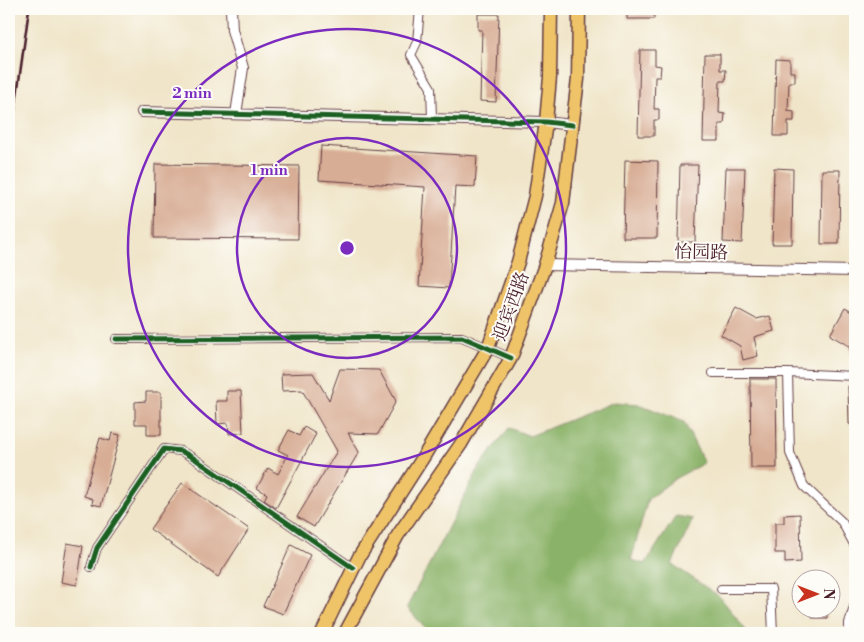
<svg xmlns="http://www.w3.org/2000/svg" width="864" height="642" font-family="'Libre Bodoni','Noto Serif SC',serif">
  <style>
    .forest { fill: #8ab268; stroke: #6a684a }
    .building { fill: #d8ad95 }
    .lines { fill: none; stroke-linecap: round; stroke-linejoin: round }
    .minor-casing { stroke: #633d43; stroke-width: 10 }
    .tertiary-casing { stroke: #633d43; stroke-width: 12 }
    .trunk-casing { stroke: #633d43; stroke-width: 15 }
    .minor { stroke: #fff; stroke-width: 8 }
    .tertiary { stroke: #fff; stroke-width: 10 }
    .trunk { stroke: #efc469; stroke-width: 12 }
    .rail { stroke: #4a1f2b; stroke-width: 2.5 }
    .cycleway-casing { stroke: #fdfcf7; stroke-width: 8 }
    .cycleway { stroke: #1b5e20; stroke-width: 5 }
    .ring { fill: none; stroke: #7b2cbf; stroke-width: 2.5 }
    .labels { text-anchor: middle; stroke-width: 4; stroke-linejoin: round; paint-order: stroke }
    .street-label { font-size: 18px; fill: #4a1f2b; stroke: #fdfcf7 }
    .centre { fill: #7b2cbf; stroke: #fdfcf7; stroke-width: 2.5 }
    .ring-label { font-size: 15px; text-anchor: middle; font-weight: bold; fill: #7b2cbf; stroke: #fdfcf7; stroke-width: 4; stroke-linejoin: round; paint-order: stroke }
  </style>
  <rect width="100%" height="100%" fill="#fdfcf7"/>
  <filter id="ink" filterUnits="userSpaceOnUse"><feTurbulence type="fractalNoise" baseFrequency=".02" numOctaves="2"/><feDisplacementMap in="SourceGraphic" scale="10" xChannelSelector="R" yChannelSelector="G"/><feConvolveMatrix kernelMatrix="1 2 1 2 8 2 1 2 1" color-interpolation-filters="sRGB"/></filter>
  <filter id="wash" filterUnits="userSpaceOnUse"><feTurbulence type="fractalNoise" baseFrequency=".0096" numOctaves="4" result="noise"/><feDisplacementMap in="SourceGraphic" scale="20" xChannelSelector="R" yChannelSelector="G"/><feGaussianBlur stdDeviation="1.12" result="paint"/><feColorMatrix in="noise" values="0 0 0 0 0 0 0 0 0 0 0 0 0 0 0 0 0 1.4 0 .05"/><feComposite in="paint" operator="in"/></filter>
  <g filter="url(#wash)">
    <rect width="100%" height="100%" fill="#f0e5c9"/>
    <path class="forest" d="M614 402 639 404 684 422 704 463 676 478 648 499 631 560 645 564 676 516 693 519 672 564 720 597 748 633H429L407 607 480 466 509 428 530 436Z"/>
    <g id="blocks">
      <path class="building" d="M627 9H654V19H627Z
        M478 14H499L496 102 480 101 482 30H478Z
        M640 50H655V65L661 66 660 77H655L654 109H659V120H654V136H638Z
        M705 54H720V70H726L725 81H720L719 113 725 114 724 124H719V141H703Z
        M776 59 790 60V72H795V82H789L788 111 794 112V121H788V136H774Z
        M321 146 477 156 475 187 455 186 449 288 419 286 425 187 319 180Z
        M625 160 658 161 657 238H623Z
        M155 164 299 166 298 239 154 238Z
        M680 165H698L695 242H678Z
        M726 168H745L742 243 723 242Z
        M774 168 793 169 792 244H772Z
        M822 170H840L839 244H821Z
        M736 308 756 319 770 316 774 331 754 337 758 356 743 360 740 346 721 335Z
        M845 308 855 314V361H853L849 346 830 335Z
        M340 369 379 370 396 401 378 434 348 433 359 452 314 527 297 517 337 451 302 390 282 391 281 374 313 373 329 400Z
        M750 379H776L777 468H751Z
        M848 386H855V424H849Z
        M227 391H241L243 433 229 434 228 423 217 424 216 401H227Z
        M146 392H161V435H147V424H135V402L146 401Z
        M304 427 316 434 276 508 264 500 267 494 257 488 268 468 278 474 288 455 278 450 289 430 299 436Z
        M112 433 120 435 101 506 92 504 93 499 84 496 100 438 110 441Z
        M182 483 249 529 218 577 150 529Z
        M800 514 801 562 785 563V553H775V523H784V515Z
        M67 543 83 546 77 585 61 582Z
        M291 545 310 555 283 614 263 606Z
        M812 610H827V618H812Z"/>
    </g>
  </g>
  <g filter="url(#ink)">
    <use href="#blocks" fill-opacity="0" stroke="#633d43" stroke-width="1"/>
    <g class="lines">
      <g class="minor-casing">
        <path id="minor" d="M420 9 417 42 411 55 431 88 432 119
          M116 339 462 337 511 358
          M713 373H788L790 453 804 486 842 522 855 546
          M788 373 855 376
          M91 567 97 548 164 449 181 451 195 459 353 568
          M721 589H771L773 633
          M849 633V623L855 604"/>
      </g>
      <g class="tertiary-casing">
        <path id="tertiary" d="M231 9 232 30 243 68 236 114
          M142 112 546 122 572 125
          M545 265 855 271"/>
      </g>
      <g class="trunk-casing">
        <path id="trunk" d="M322 633 359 557 424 456 488 348 518 262 535 196 546 122 550 77 551 9
          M345 633 398 535 461 444 511 358 545 265 563 203 578 79 579 9"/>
      </g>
      <use href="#minor" class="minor"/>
      <use href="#tertiary" class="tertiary"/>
      <use href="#trunk" class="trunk"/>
      <path class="rail" d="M9 153 29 9"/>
      <g class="cycleway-casing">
        <path id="cycleway" d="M142 112 546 122 572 125
          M116 339 462 337 511 358
          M91 567 97 548 164 449 181 451 195 459 353 568"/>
      </g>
      <use href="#cycleway" class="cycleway"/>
    </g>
  </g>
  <g class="ring">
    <circle cx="347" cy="248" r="110"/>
    <circle cx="347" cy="248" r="219"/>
  </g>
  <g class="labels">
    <g class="street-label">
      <text transform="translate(701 252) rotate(1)" y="6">怡园路</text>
      <text transform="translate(511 306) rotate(-70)" y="6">迎宾西路</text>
    </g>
  </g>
  <circle cx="347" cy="248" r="8" class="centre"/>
  <g class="ring-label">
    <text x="192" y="98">2 min</text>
    <text x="269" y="175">1 min</text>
  </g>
  <rect width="864" height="642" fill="none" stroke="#fdfcf7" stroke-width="30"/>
  <g transform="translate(816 594) rotate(90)"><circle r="24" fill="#fdfcf7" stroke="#b5a4a5"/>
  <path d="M0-4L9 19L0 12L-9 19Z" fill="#c8321e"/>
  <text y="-8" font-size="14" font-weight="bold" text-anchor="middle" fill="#4a1f2b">N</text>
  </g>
</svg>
